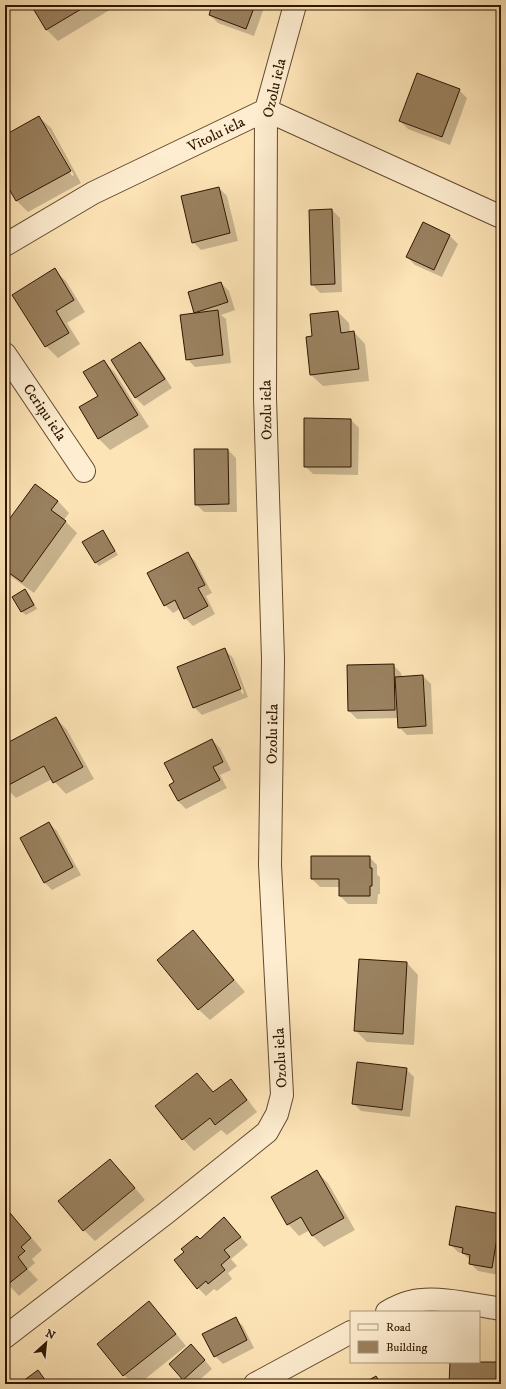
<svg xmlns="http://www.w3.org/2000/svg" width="506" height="1389" font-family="'IM FELL DW Pica',serif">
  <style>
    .shadow { fill: #0003; fill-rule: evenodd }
    .building { fill: #9a815f; stroke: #2f1600 }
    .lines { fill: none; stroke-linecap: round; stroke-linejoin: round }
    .minor-casing { stroke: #624a2e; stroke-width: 24 }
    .minor { stroke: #feedd0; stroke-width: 22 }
    .labels { text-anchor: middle; stroke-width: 3; stroke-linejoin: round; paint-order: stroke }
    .street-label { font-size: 15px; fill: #2f1600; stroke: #feedd0 }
  </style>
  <rect width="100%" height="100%" fill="#fde4b6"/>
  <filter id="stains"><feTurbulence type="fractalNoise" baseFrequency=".005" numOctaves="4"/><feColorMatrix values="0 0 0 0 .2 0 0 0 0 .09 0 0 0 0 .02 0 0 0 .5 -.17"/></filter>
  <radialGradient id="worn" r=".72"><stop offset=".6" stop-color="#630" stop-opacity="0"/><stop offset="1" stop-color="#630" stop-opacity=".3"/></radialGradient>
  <path class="shadow" d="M32 5H118L58 41 47 30Z
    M213 5H265L254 36 218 23 210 15Z
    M459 90 467 98 450 145 408 129 400 121Z
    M39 117 51 128 81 183 28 212 17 201 5 180V136ZM46 129H48L74 175 72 176Z
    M219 188 227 196 238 241 201 250 193 242Z
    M332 210 340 218 342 292 320 293 312 284Z
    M450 236 458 244 442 277 415 265 407 257Z
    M54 270 66 281 85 312 67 323 80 344 58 358 46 346 13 295Z
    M221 283 229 291 235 310 221 315 226 319 231 363 195 367 187 359 196 314 195 312Z
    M338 312 349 323 350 333 354 332 365 344 369 381 323 386 311 375 314 337Z
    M140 343 148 351 172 388 144 406 136 398 112 360Z
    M104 361 115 373 149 427 110 450 99 439 80 407 99 396Z
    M351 420 359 428 358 475 313 474 305 466Z
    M228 450 236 458 237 512H204L196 504Z
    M58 501 69 513 64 520 77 533 34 593 5 572V527Z
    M102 531 106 535 118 555 99 566 95 562Z
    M187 553 195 561 212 593 206 596 215 614 193 626 185 618 180 609 173 613 165 605Z
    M25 591 29 594 37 609 26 615 22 612Z
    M225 650 233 658 248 697 202 715 194 707ZM228 658H230L244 693 242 694Z
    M393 665 401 673 402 677 423 676 431 684 433 734 407 735 399 727 398 718 357 719 349 711Z
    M56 718 67 730 94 779 66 794 52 779 16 798 5 787V745Z
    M212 740 220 748 231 770 220 775 227 788 186 809 178 801 170 785 176 782Z
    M49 823 57 831 81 875 52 890 44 882Z
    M312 857H369L377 865V875L380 877V894H378L377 904H348L340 896V887H320L312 879Z
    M193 931 204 943 245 992 210 1020 198 1009Z
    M407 963 418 975 414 1045 367 1042 355 1030Z
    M406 1069 414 1077 410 1117 361 1111 353 1103Z
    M197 1074 214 1093 231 1081 242 1092 257 1112 227 1135 221 1130 194 1151 183 1139Z
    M110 1160 121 1171 145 1200 95 1241 84 1230Z
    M317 1172 328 1183 355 1230 324 1247 313 1236 310 1230 299 1236 288 1224Z
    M5 1183 10 1190 5 1194Z
    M5 1207 42 1250 32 1259 35 1263 28 1269 38 1280 19 1296 5 1281Z
    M457 1207 501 1215V1267L499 1275 478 1271 470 1263V1260L464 1254 458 1252 450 1244Z
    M224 1218 248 1245 231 1259 237 1266 228 1273 232 1279 217 1291 214 1289 206 1296 198 1288Z
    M149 1302 160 1314 186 1346 139 1384H132L98 1344Z
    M235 1318 243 1326 254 1348 223 1364 215 1356Z
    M199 1353 212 1369 195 1384H188L183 1379Z
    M496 1363 501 1368V1384H450Z"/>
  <path class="building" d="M31 5H88L46 30Z
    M212 5H255L246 29 209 15Z
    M417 73 460 89 442 137 399 121Z
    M39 116 71 171 16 201 5 182V135Z
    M219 187 230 233 192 243 181 196Z
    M332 209 335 284 311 285 309 210Z
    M423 222 450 235 434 270 406 257Z
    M55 268 74 300 56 311 69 333 45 347 12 295Z
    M221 282 228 302 194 313 188 292Z
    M218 310 223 355 186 360 180 315Z
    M338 311 341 333 354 331 359 369 310 375 306 337 312 336 310 314Z
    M140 342 165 379 135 398 111 360Z
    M104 360 138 415 98 439 79 407 98 396 83 372Z
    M304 418 351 419V467H304Z
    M194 449H228L229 504 195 505Z
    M35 484 58 501 51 510 66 521 22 582 5 570V525Z
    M103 530 115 551 95 563 82 542Z
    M188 552 205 585 198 588 208 606 184 619 175 600 164 606 147 573Z
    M25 589 34 605 21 612 12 597Z
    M225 648 241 689 193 708 177 667Z
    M394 664 395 710 348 711 347 665Z
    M423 675 426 726 398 728 395 677Z
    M56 717 83 767 53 783 44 766 5 787V744Z
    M212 739 223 762 213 767 220 780 178 801 169 785 174 782 164 763Z
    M49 822 73 867 44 883 20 838Z
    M311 856H370V868H372V886H370V896H339V879H311Z
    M193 930 234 980 198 1010 157 960Z
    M359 959 407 962 403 1034 354 1031Z
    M357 1062 407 1068 402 1110 352 1104Z
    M197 1073 213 1092 231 1079 247 1100 215 1125 210 1118 182 1140 155 1106Z
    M110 1159 135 1188 83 1231 58 1201Z
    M317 1170 344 1218 312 1236 301 1217 287 1225 271 1197Z
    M456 1206 501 1214 492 1268 469 1264 470 1255 462 1253 463 1248 449 1245Z
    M5 1207 31 1238 21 1247 25 1251 18 1257 27 1269 7 1285 5 1283Z
    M224 1217 241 1237 224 1250 230 1257 221 1265 225 1270 208 1284 206 1281 197 1289 174 1260 184 1252 181 1249 197 1236 200 1239Z
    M149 1301 176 1334 123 1376 97 1344Z
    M236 1317 247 1340 214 1357 202 1334Z
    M191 1344 205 1360 183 1380 169 1364Z
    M450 1362H497L496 1384H449Z
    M38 1370 48 1384H19Z
    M376 1376 381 1384H362Z"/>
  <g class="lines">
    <g class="minor-casing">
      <path id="minor" d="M266 110 499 216
        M5 245 93 193 266 110
        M5 354 84 471
        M387 1312C394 1308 402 1304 410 1302 435 1295 476 1305 501 1309
        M5 1337 166 1213 267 1132 277 1114 282 1095 270 865 273 659 265 398 266 110 295 5
        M255 1384 351 1332"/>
    </g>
    <use href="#minor" class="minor"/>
  </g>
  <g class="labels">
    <g class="street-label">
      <text transform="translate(274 88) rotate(-77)" y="5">Ozolu iela</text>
      <text transform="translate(216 134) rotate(-26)" y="5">Vītolu iela</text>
      <text transform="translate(266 410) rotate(-91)" y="5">Ozolu iela</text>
      <text transform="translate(45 412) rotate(56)" y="5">Ceriņu iela</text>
      <text transform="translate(272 734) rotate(-89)" y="5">Ozolu iela</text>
      <text transform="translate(280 1058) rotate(-93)" y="5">Ozolu iela</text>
    </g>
  </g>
  <rect width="506" height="1389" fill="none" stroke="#fde4b6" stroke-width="20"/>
  <rect x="6" y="6" width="494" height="1377" fill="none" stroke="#2f1600" stroke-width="2"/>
  <rect x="10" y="10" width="486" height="1369" fill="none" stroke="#2f1600"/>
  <rect x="350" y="1311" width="130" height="52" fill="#feedd0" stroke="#ab977d"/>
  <rect x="358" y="1324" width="20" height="6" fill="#feedd0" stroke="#ab977d"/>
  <text x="386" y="1331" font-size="12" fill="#2f1600">Road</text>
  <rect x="358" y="1341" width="20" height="12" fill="#9a815f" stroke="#ab977d"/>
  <text x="386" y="1351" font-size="12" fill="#2f1600">Building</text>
  <g transform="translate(46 1343) rotate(27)" stroke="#feedd0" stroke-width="3" paint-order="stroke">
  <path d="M0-3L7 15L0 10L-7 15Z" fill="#2f1600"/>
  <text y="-6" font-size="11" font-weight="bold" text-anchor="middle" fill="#2f1600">N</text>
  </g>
  <rect width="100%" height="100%" filter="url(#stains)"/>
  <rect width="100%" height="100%" fill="url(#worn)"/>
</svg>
